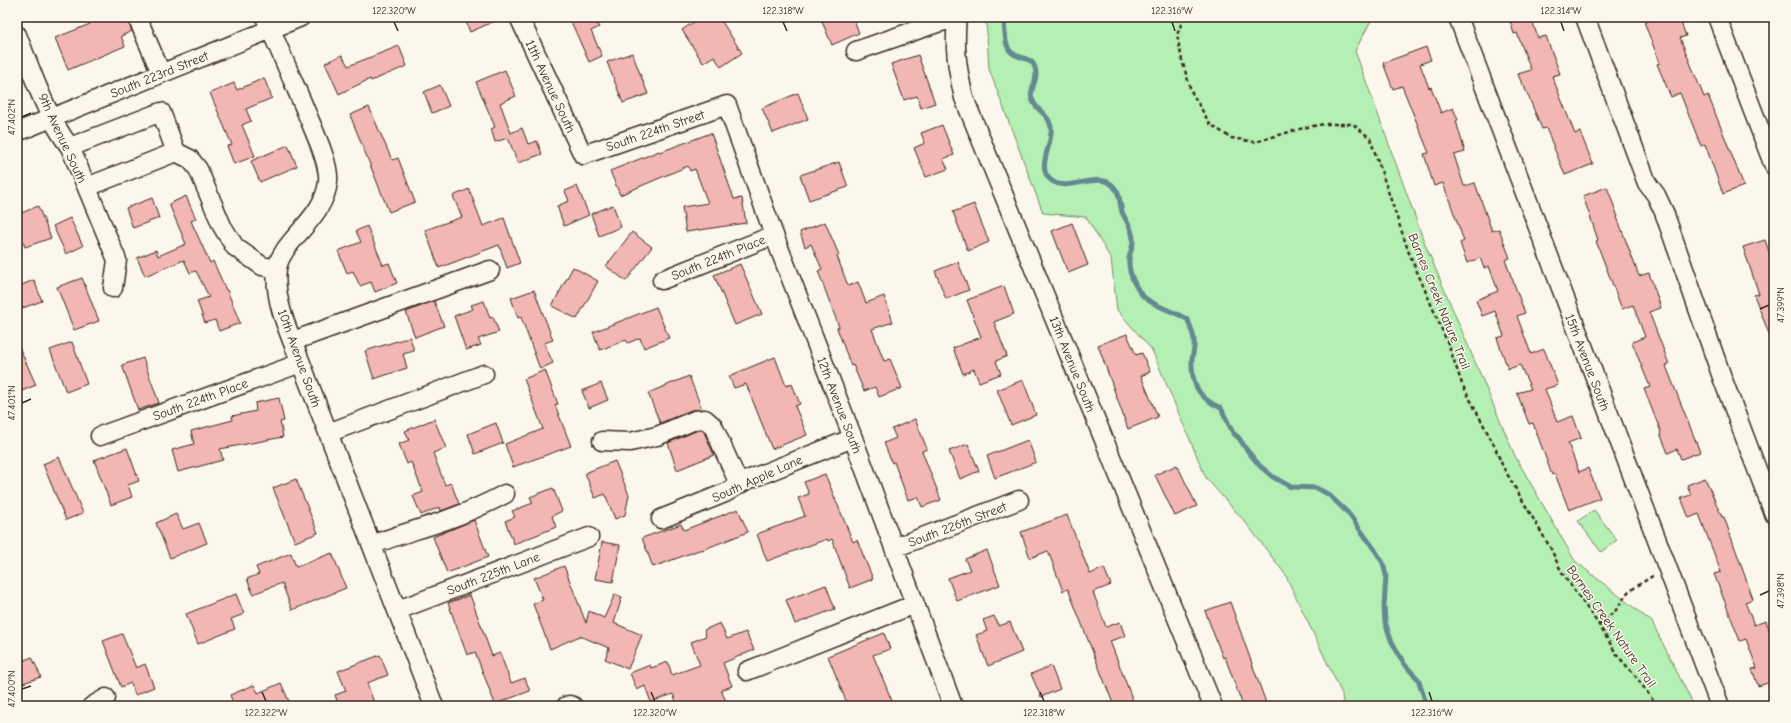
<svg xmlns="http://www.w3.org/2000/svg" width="1791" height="723" font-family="'Comic Neue',sans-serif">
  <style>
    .green { fill: #b4efb3; stroke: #788c68 }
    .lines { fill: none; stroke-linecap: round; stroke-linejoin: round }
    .stream { stroke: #638991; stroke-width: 5 }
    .building { fill: #f2b6b4; stroke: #3b2a1e }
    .minor-casing { stroke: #3b2a1e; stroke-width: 21 }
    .path { stroke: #3b2a1e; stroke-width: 2.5; stroke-dasharray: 4 3; stroke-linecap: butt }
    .minor { stroke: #fbf7ec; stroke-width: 18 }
    .ticks { fill: none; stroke: #3b2a1e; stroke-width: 1.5 }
    .labels { text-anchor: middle; stroke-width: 3; stroke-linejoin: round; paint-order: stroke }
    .street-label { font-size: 13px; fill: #3b2a1e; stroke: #fbf7ec }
    .neatline { fill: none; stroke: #3b2a1e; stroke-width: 1.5 }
    .ticks-label { font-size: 10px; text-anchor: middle; fill: #3b2a1e }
  </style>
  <rect width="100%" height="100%" fill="#fbf7ec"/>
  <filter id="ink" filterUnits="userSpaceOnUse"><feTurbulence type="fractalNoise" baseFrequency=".025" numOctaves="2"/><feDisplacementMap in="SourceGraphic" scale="8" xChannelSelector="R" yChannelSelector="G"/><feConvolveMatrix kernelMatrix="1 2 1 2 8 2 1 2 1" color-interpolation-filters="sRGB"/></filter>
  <g filter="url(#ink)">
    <path class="green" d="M986 17H1373L1355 51 1425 244 1515 456 1575 561 1652 622 1694 706H1343L1342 694 1285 574 1246 523 1206 478 1152 350 1117 310 1111 259 1086 217 1043 213 989 69Z
      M1594 510 1617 540 1601 552 1578 521Z"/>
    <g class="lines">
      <path class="stream" d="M1003 17C1006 27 1003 44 1011 52 1020 61 1035 54 1036 74 1036 84 1027 93 1034 103 1039 112 1049 115 1051 127 1054 143 1034 169 1052 181 1071 194 1103 166 1117 191 1120 197 1120 205 1122 212 1126 222 1132 226 1133 239 1134 246 1129 253 1129 260 1128 272 1136 290 1145 298 1158 308 1175 311 1188 320 1190 327 1194 334 1194 341 1195 347 1193 353 1192 359 1191 384 1198 398 1221 408L1233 433 1239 438 1246 449 1260 466 1273 477 1291 487 1316 488 1328 494 1348 513 1375 550 1383 563 1386 575 1384 607 1385 622 1391 640 1404 664 1418 679 1427 706"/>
    </g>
    <path class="building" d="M87 17H126L132 31 121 36 125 46 68 70 55 38 90 24Z
      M464 17H504L470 32Z
      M569 17H593L599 27 591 31 602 56 589 62Z
      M701 17H719L742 53 721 67 714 56 703 63 682 30Z
      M820 17H853L859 33 832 45Z
      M1509 17H1531L1538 38 1546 36 1560 74 1552 76 1575 134 1580 132 1593 164 1565 175 1546 128 1542 129 1524 86 1523 87 1518 74 1531 70 1517 33 1514 34Z
      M1657 17H1679L1686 36 1680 38 1704 97 1708 95 1744 186 1723 194 1705 144 1701 146 1680 93 1671 97 1657 64 1660 63 1644 22Z
      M399 46 407 66 371 81 370 79 339 94 325 63 342 55 348 66Z
      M1426 47 1431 60 1420 64 1429 88 1431 87 1441 113 1453 108 1458 120 1456 121 1465 152 1454 155 1464 186 1475 183 1492 231 1499 229 1510 258 1505 260 1525 313 1517 316 1531 354 1544 349 1558 385 1545 389 1557 422 1573 416 1581 438 1568 443 1579 472 1588 468 1600 498 1569 510 1555 474 1552 475 1533 423 1529 424 1517 393 1531 389 1520 365 1508 369 1497 338 1504 336 1495 311 1482 316 1476 300 1498 291 1489 266 1484 268 1480 258 1467 263 1460 243 1464 241 1443 183 1434 186 1424 154 1429 153 1402 86 1393 89 1383 63Z
      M632 53 648 94 623 103 607 62Z
      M918 55 935 103 921 108 917 96 904 100 891 64Z
      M505 70 516 96 500 103 511 133 522 128 528 144 537 141 542 154 518 163 508 138 495 142 491 129 495 127 476 82Z
      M264 78 272 98 246 109 251 121 242 125 255 156 234 164 227 146 232 145 210 93 234 83 237 90Z
      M440 85 449 106 432 113 424 92Z
      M798 93 808 119 773 133 762 108Z
      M369 107 392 160 398 158 415 202 389 212 350 115Z
      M942 125 954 155 943 159 948 169 926 177 914 148 925 143 921 133Z
      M711 133 734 199 742 198 746 223 686 232 682 207 708 203 695 169 690 171 688 166 620 195 610 171 659 151 660 152Z
      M288 145 297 166 260 182 251 161Z
      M839 162 848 187 809 200 800 175Z
      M577 186 589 215 564 226 557 206 569 201 565 191Z
      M1607 187 1618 217H1617L1639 276 1649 273 1661 308 1649 312 1669 364 1666 366 1700 452 1681 459 1677 449 1668 453 1660 433 1661 432 1644 389 1650 387 1632 342 1645 337 1633 305 1622 309 1596 241 1598 240 1583 196Z
      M469 189 483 226 504 218 520 263 507 268 499 245 439 268 425 230 462 217 453 196Z
      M186 196 196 219 191 221 210 263 213 261 226 290H227L240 323 219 331 215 320 205 323 197 301 209 297 196 271 190 273 184 260 145 276 137 258 156 250 158 256 186 244 169 204Z
      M152 198 159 218 133 228 126 208Z
      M974 204 989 242 968 251 953 212Z
      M613 205 621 227 599 236 591 214Z
      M38 206 51 238 25 247 17 227V215Z
      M70 218 83 246 66 254 53 226Z
      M825 222 839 255 837 256 848 286 858 282 866 303 884 296 893 322 872 329 884 361 890 359 902 388 879 397 875 387 864 391 853 365 851 366 837 328 839 327 818 271 822 269 811 244 805 247 800 232Z
      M1072 223 1088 265 1068 273 1052 231Z
      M367 226 383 265 389 263 397 283 375 292 371 282 360 286 353 271 347 273 338 251 361 242 356 231Z
      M632 232 652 247 626 281 606 266Z
      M1765 240 1774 266 1773 344 1754 295 1759 294 1743 247Z
      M958 262 969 290 946 299 935 271Z
      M740 264 762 314 735 325 714 275Z
      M573 267 598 281 577 319 552 306Z
      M82 278 99 321 74 330 57 287Z
      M34 280 42 301 17 310V287Z
      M1004 286 1014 314 994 322 1007 356 996 361 1001 374 979 382 974 369 963 374 953 348 981 337 967 300Z
      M534 290 553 340 544 343 553 363 540 369 521 317 518 318 511 298Z
      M434 301 444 326 415 337 406 312Z
      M484 301 490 318 493 317 499 332 478 339 481 345 466 350 454 316 473 309 471 305Z
      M656 307 669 338 644 348 640 338 628 343 626 340 600 350 593 332Z
      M1127 334 1136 355 1142 353 1150 372 1141 376 1158 417 1128 429 1098 345Z
      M410 337 414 351 403 354 407 368 374 379 365 351Z
      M17 342 36 385 17 393Z
      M72 342 87 384 66 392 50 350Z
      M775 357 786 386 792 384 800 404 795 406 807 435 772 449 746 384 734 388 729 376Z
      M143 358 159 403 138 410 122 365Z
      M545 370 558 404 555 405 571 446 513 467 505 444 543 429 524 379Z
      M689 376 702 409 691 410 660 423 648 393Z
      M1023 380 1036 415 1011 425 997 390Z
      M601 383 608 400 589 408 582 391Z
      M279 398 284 421 280 422 283 437 220 449 223 460 178 472 172 450 194 444 191 431 233 420 232 416 256 411 255 403Z
      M434 419 446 448 433 453 445 485 451 483 459 504 441 511 440 507 421 515 413 496 423 492 411 462 407 464 399 444 409 440 405 431Z
      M915 419 927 449 922 451 941 500 922 507 918 497 908 500 894 462 892 463 884 443 896 438 892 429Z
      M496 423 503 443 475 454 468 434Z
      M698 430H702L704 432 714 455 677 470 668 443Z
      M1028 440 1036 462 995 478 987 456Z
      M968 444 979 471 960 479 949 451Z
      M127 448 139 481 128 485 132 497 111 505 94 460Z
      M59 457 83 513 66 520 43 464Z
      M615 461 629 495 625 515 615 519 605 494 595 498 585 473Z
      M1177 465 1197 506 1175 516 1155 475Z
      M825 474 853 542 857 540 873 579 850 588 832 539 828 541 827 539 767 561 757 534 805 516 798 498 809 494 804 482Z
      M1705 478 1722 517H1724L1753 599 1745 602 1754 625 1766 621 1774 641V681L1758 686 1752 669 1757 668 1746 639 1740 641 1714 574 1721 572 1699 514 1689 518 1681 498 1691 495 1687 485Z
      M296 479 318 533 295 542 273 488Z
      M553 488 562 511 552 516 556 527 514 544 505 521 515 517 512 511 533 503 530 497Z
      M738 509 748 532 702 550V549L653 567 642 538 681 524 684 530Z
      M176 514 183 529 199 523 207 543 170 558 156 523Z
      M1067 515 1090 574 1104 568 1111 585 1093 592 1106 627 1120 622 1125 636 1110 641 1135 706H1114L1068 589 1063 591 1048 551 1030 558 1021 532Z
      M474 520 488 557 447 573 433 537Z
      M602 542 620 545 613 582 595 579Z
      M987 550 1000 585 957 601 948 578 970 570 965 559Z
      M291 553 296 567 332 553 346 588 292 610 282 583 253 594 247 579 259 574 256 567Z
      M564 566 586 623 589 611 604 618 615 594 622 597 614 623 642 635 628 669 605 659 609 648 580 636 550 649 533 604 543 600 534 578Z
      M826 585 835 609 795 624 786 600Z
      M236 594 244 614 231 619 235 629 198 644 186 614Z
      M470 595 492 656 500 653 511 683 525 678 530 691 495 704 475 652 467 655 448 603Z
      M1230 602 1266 703 1259 706H1243L1225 657 1223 658 1205 611Z
      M994 616 999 626 1010 622 1022 652 988 666 976 635 987 631 983 620Z
      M720 623 727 639 746 632 754 650 723 663 732 686 721 690 728 706H678L673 694 651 702 645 686 637 690 630 673 650 665 651 668 668 662 672 675 700 665 691 642 706 636 704 630Z
      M884 633 890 649 873 655 894 706H848L828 656Z
      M122 634 136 668 145 664 154 687 135 695 131 683 121 687 103 641Z
      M380 655 388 675 367 683 375 706H339L335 695 346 691 338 671Z
      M32 657 41 677 17 685V663Z
      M1051 666 1060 689 1041 697 1031 674Z
      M281 683 291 706H227L233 703 230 695 254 685 258 693Z"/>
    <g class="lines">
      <g class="minor-casing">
        <path id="minor" d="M137 17 161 73
          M265 17C279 48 292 79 305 109 312 127 330 163 328 181 325 219 281 240 277 269 273 300 290 335 301 363L434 706
          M519 17 583 155 727 105 774 235 853 438 953 706
          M957 17C954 48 957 68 964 98L1213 706
          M1458 17 1720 706
          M1585 17 1647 183 1656 195 1664 212 1723 380 1774 514
          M1717 17 1774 166
          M17 35C32 72 46 116 70 147L117 260 113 288
          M856 51 937 23 957 18
          M17 132 301 17
          M70 147 161 112 176 152 87 187
          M176 152 190 159 198 169 222 226 235 247 262 266 277 269
          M662 280 774 235
          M293 341 490 270
          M328 433 484 374
          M100 436 301 363
          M602 441 630 442 657 436 695 420 705 419 713 426 739 484
          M661 519 725 493 745 481 853 438
          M372 545C396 535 421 529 446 520 466 513 486 504 505 494
          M894 548 1019 500
          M398 610 589 537
          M747 671 915 604
          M92 706 106 698
          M566 706 569 705 573 706"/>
      </g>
      <path class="path" d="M1184 17 1177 35 1182 60 1191 91 1210 124 1231 138 1255 142 1303 128 1324 124H1353L1370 138 1409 253 1449 346 1462 384 1494 445 1503 467 1551 549 1561 571 1599 625 1617 655 1637 678 1657 706
        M1599 625 1616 610 1628 592 1654 575"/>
      <use href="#minor" class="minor"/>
    </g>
  </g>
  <path class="ticks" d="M394 22 398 31M783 22 787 31M1172 22 1175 31M1561 22 1564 31M22 117 31 113M1760 309 1769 305M22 403 31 399M1760 595 1769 591M22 689 31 686M262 692 266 701M651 692 655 701M1040 692 1044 701M1429 692 1432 701"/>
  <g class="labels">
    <g class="street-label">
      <text transform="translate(159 74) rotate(-22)" y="5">South 223rd Street</text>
      <text transform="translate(551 86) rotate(65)" y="5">11th Avenue South</text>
      <text transform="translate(655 130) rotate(-19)" y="5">South 224th Street</text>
      <text transform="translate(63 138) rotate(65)" y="5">9th Avenue South</text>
      <text transform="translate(718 257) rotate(-22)" y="5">South 224th Place</text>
      <text transform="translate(1440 301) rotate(68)" y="5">Barnes Creek Nature Trail</text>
      <text transform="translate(300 358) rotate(70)" y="5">10th Avenue South</text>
      <text transform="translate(1588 362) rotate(69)" y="5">15th Avenue South</text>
      <text transform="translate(1073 364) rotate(68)" y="5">13th Avenue South</text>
      <text transform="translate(200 399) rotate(-20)" y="5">South 224th Place</text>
      <text transform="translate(840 405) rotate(69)" y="5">12th Avenue South</text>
      <text transform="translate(757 478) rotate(-24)" y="5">South Apple Lane</text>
      <text transform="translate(957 524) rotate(-21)" y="5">South 226th Street</text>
      <text transform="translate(493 573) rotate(-21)" y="5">South 225th Lane</text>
      <text transform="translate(1612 626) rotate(55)" y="5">Barnes Creek Nature Trail</text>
    </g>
  </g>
  <rect width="1791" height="723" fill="none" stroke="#fbf7ec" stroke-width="44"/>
  <rect x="22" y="22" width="1747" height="679" class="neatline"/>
  <g class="ticks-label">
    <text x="394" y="14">122.320°W</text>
    <text x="783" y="14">122.318°W</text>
    <text x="1172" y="14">122.316°W</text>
    <text x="1561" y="14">122.314°W</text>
    <text transform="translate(11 117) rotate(-90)" y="4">47.402°N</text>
    <text transform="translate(1780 305) rotate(-90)" y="4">47.399°N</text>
    <text transform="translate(11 403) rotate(-90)" y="4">47.401°N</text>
    <text transform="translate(1780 591) rotate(-90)" y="4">47.398°N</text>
    <text transform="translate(11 689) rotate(-90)" y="4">47.400°N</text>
    <text x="266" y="716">122.322°W</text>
    <text x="655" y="716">122.320°W</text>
    <text x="1044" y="716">122.318°W</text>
    <text x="1432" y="716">122.316°W</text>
  </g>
</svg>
